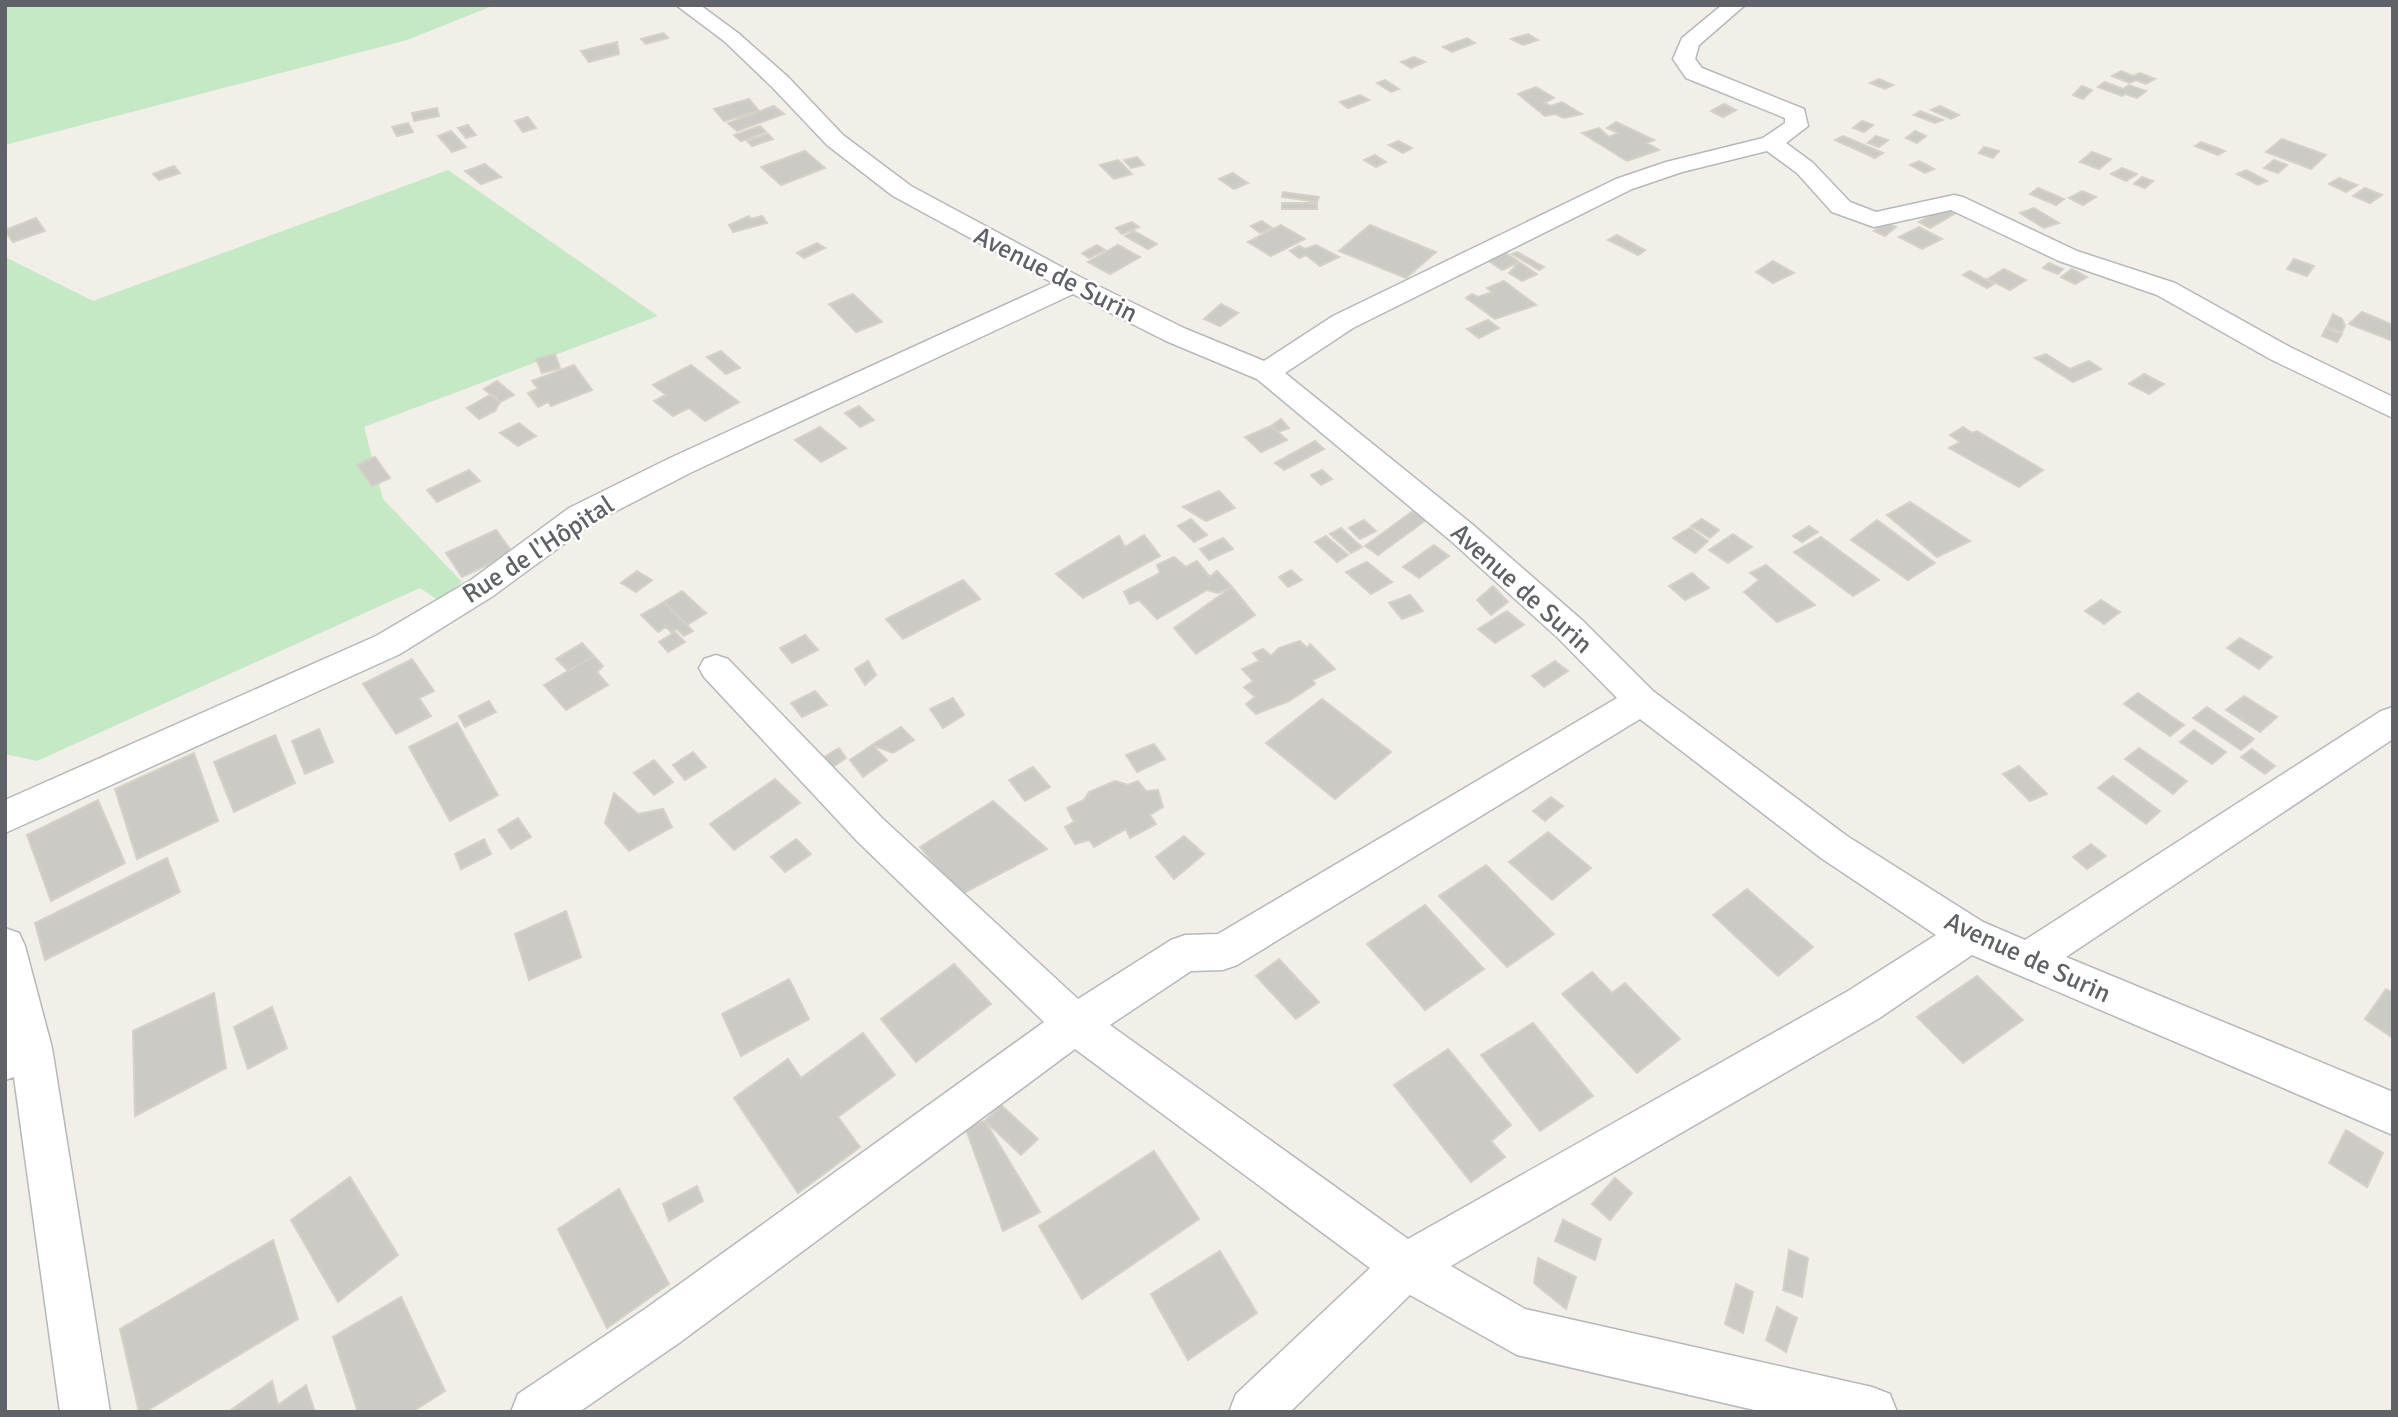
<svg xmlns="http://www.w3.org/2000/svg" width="2398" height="1417" font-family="Signika,sans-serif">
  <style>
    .green { fill: #c5e8c5 }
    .building { fill: #cccac5; stroke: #d6d1c6; stroke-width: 2 }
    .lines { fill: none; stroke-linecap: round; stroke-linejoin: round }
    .minor-casing { stroke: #b5b8bc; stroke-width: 3 }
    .minor { fill: #fff; fill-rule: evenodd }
    .labels { text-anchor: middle; stroke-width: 5; stroke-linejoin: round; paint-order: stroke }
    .street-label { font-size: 26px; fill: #5f6368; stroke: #fff }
  </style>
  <rect width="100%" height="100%" fill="#f1efe8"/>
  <path class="green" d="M5 5H495L407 40 5 145Z
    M448 170 658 316 364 427 383 499 462 582 438 600 420 588 37 761 5 754V257L93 301Z"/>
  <path class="building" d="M663 33 668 38 646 44 641 39Z
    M1528 34 1538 40 1523 45 1511 39Z
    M1467 38 1475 43 1452 52 1443 47Z
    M617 42 619 54 589 62 581 51Z
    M1414 57 1425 62 1411 68 1401 62Z
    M2121 71 2133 76 2140 73 2155 79 2146 84 2136 80 2130 83 2112 76Z
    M1879 79 1893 85 1885 89 1870 83Z
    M1385 80 1399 89 1391 92 1377 83Z
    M2105 82 2123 89 2129 85 2146 91 2137 98 2125 94 2122 96 2098 87Z
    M2082 86 2092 90 2083 99 2073 95Z
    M1536 87 1554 98 1544 103 1551 106 1562 102 1582 114 1564 118 1555 114 1545 116 1518 94Z
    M1360 95 1369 100 1348 108 1340 102Z
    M749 99 759 111 724 121 714 109Z
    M1724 104 1736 110 1723 117 1711 111Z
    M774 106 784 114 737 131 728 123Z
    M1940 106 1959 115 1951 119 1931 110Z
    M437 108 439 116 414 121 412 113Z
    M1920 111 1943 120 1935 123 1914 115Z
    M528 117 536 128 523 132 515 121Z
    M1862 121 1873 125 1864 132 1853 128Z
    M1616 122 1654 140 1647 143 1659 150 1627 161 1582 133 1599 128 1609 137 1618 133 1607 128Z
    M408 123 413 132 397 136 392 127Z
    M468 125 476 135 466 138 458 128Z
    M760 126 766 132 741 141 734 135Z
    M451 131 466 147 452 152 438 136Z
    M1915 131 1926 136 1917 143 1906 138Z
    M768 134 773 139 752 146 747 141Z
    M1843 136 1883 153 1875 158 1835 140Z
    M1876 136 1888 140 1879 147 1868 143Z
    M2282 139 2326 155 2311 169 2266 152Z
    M1398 141 1412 148 1403 153 1389 145Z
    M2201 142 2225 151 2218 155 2195 146Z
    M1984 147 1999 151 1993 158 1979 153Z
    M805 151 825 168 781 185 761 167Z
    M2092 152 2111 159 2099 169 2080 162Z
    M1375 155 1386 162 1376 167 1364 160Z
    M1137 157 1144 165 1131 168 1124 160Z
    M1118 160 1132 174 1114 179 1100 165Z
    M2274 160 2287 165 2278 173 2264 168Z
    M1919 161 1934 169 1925 173 1910 165Z
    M485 164 501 177 481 184 465 171Z
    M174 166 180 173 159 180 153 174Z
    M2122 168 2137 174 2126 181 2111 174Z
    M2246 170 2267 181 2258 185 2237 174Z
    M1233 173 1248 183 1234 189 1219 179Z
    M2142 177 2153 181 2145 188 2134 184Z
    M2339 178 2357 185 2346 192 2329 184Z
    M2038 188 2064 199 2056 205 2030 194Z
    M2365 188 2382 195 2370 203 2353 196Z
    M2082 191 2096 197 2083 205 2069 198Z
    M1283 192 1319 197 1317 202 1282 197Z
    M1282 203H1317V209H1282Z
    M1942 208 1956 213 1930 228 1919 222Z
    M2034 208 2059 223 2044 228 2020 213Z
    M749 216 751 219 762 216 767 223 733 232 729 225Z
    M36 218 45 231 13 242 5 230Z
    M1262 221 1272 228 1260 233 1251 226Z
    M1132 222 1139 227 1122 234 1116 228Z
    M1885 222 1896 227 1885 236 1874 231Z
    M1281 225 1305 239 1271 256 1248 242Z
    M1370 225 1436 252 1406 278 1339 251Z
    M1919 227 1942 239 1922 249 1899 237Z
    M1134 231 1157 244 1148 249 1125 236Z
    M1617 235 1645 250 1638 255 1608 240Z
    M817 243 825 248 804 258 797 253Z
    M1097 245 1105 250 1089 258 1082 253Z
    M1118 245 1140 257 1110 274 1088 262Z
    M1316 245 1339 257 1320 266 1306 255 1299 258 1290 251 1299 246 1305 249Z
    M1503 251 1519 262 1502 270 1486 259Z
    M1517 252 1544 267 1539 270 1512 254Z
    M2294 259 2314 266 2307 276 2287 269Z
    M1773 261 1794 273 1773 283 1756 272Z
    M1519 262 1537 274 1522 281 1509 273Z
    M2049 263 2063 269 2058 274 2043 268Z
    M2004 269 2026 280 2010 290 1988 279Z
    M2072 269 2087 277 2075 284 2061 277Z
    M1970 271 1994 284 1987 288 1963 275Z
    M1504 281 1536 305 1495 319 1466 298 1472 294 1478 297 1492 292 1487 288Z
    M853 294 882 322 856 332 829 304Z
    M1221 304 1238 313 1220 326 1204 319Z
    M2362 312 2393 325V341L2349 324Z
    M2333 314 2342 319 2345 326 2342 332 2327 327Z
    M1488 320 1499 328 1479 338 1467 329Z
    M2326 328 2342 334 2337 342 2322 336Z
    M721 351 740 368 726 374 707 357Z
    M555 354 560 368 542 373 536 359Z
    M2046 354 2070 369 2089 361 2101 369 2073 382 2035 358Z
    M574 365 592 390 551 406 548 402 538 407 528 393 538 389 532 381Z
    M691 365 739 402 705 421 689 408 673 416 654 401 666 395 653 385Z
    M2144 374 2164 384 2149 394 2129 384Z
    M497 381 514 395 500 402 484 389Z
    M492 394 500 402 495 411 479 419 467 408Z
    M859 406 874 420 860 427 845 413Z
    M1281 419 1289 428 1278 432 1271 426Z
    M519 423 536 436 518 446 500 433Z
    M1271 426 1287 440 1261 452 1245 437Z
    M820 427 846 448 821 462 795 440Z
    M1963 427 1972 433 1977 431 2043 470 2019 487 1949 448 1960 442 1950 435Z
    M1315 441 1324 449 1284 470 1275 463Z
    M375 457 390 478 372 486 357 465Z
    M469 470 480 481 437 502 427 490Z
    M1322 470 1332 479 1321 485 1311 475Z
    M1219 491 1235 508 1206 521 1183 507Z
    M1910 502 1970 541 1937 557 1887 515Z
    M1413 511 1426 520 1378 555 1365 546Z
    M1191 519 1207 535 1194 542 1178 526Z
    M1702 519 1719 530 1710 538 1691 526Z
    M1364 520 1376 531 1360 539 1349 528Z
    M1877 520 1935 563 1908 580 1851 540Z
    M1809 526 1818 532 1802 542 1793 536Z
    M1341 528 1362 547 1351 553 1330 534Z
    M1690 528 1708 541 1695 553 1673 538Z
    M496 530 513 553 462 577 446 553Z
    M1733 534 1752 547 1728 563 1709 550Z
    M1144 535 1160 556 1083 598 1056 574 1119 536 1125 547Z
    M1326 536 1348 555 1337 562 1315 542Z
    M1821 537 1879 580 1853 596 1794 552Z
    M1223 538 1233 549 1209 560 1200 549Z
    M1434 545 1449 556 1419 578 1403 567Z
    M1174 557 1186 567 1197 561 1210 577 1217 571 1232 587 1218 593 1207 590 1157 619 1139 600 1130 604 1124 592 1160 573 1157 565Z
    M1367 562 1392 582 1371 594 1346 572Z
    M1766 565 1815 605 1777 622 1744 592 1759 580 1750 573Z
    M1291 570 1302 580 1288 587 1279 577Z
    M637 571 652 580 636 592 621 583Z
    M1692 573 1709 588 1685 600 1669 586Z
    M963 580 980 599 903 639 886 619Z
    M1493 586 1508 602 1491 615 1477 600Z
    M1232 587 1255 615 1196 654 1174 628Z
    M682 591 706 613 687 625 664 602Z
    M1410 595 1423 611 1402 619 1389 603Z
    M2101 600 2120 612 2104 624 2085 611Z
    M664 602 693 631 684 636 677 629 671 632 666 627 658 632 641 615Z
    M1507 611 1524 625 1495 643 1478 629Z
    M675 632 685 642 668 652 659 642Z
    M805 635 818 650 792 663 780 648Z
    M2240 638 2272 657 2259 669 2227 648Z
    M1300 641 1307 648 1310 644 1335 669 1313 680 1315 684 1289 701 1256 714 1246 704 1255 697 1244 687 1253 681 1242 669 1259 661 1253 653 1263 649 1271 656 1279 648Z
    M582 643 594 656 568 671 556 659Z
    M594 656 603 666 597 672 608 685 566 710 544 685Z
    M412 659 434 691 419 698 431 716 396 734 363 684Z
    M868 661 876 675 865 685 855 669Z
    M1555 661 1568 671 1544 687 1532 676Z
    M815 691 827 705 802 717 791 703Z
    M2138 693 2184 725 2170 736 2124 704Z
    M2244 696 2277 717 2260 732 2226 710Z
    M953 698 964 715 943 728 930 709Z
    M1322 699 1391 752 1335 799 1266 743Z
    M489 701 496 712 465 727 459 716Z
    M2207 707 2254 739 2241 750 2193 718Z
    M457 723 498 795 450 821 409 747Z
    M901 727 914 740 893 753 872 745Z
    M319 729 333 762 305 774 292 741Z
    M2194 730 2226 752 2212 764 2180 742Z
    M275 735 295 783 234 812 214 762Z
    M1154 744 1165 759 1137 772 1126 755Z
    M872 745 887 760 863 777 850 760Z
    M839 748 846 758 833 767 824 757Z
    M2139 748 2187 781 2173 794 2125 759Z
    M2252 749 2275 766 2265 774 2241 757Z
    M693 752 706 767 685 780 673 765Z
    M194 753 218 821 137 859 115 789Z
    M654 760 673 782 654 795 634 773Z
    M2019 766 2047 794 2030 801 2003 774Z
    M1033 767 1050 787 1025 801 1009 780Z
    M2113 776 2160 811 2146 824 2098 788Z
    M775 779 800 803 734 850 710 824Z
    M1115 781 1128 785 1138 781 1146 791 1158 790 1163 807 1150 815 1156 824 1130 838 1126 829 1094 847 1089 840 1075 844 1065 827 1074 822 1067 808 1084 800 1089 792Z
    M614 793 638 814 663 809 672 827 629 851 605 823Z
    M1551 797 1563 806 1545 821 1533 811Z
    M98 800 125 863 51 901 27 835Z
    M993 801 1047 849 960 895 920 847Z
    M518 818 531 837 511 849 498 830Z
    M1548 832 1591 868 1552 900 1509 862Z
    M1184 836 1204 854 1174 879 1156 857Z
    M484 839 491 854 461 869 455 854Z
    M796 839 811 854 785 872 771 857Z
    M2091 844 2106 856 2087 869 2073 857Z
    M167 858 180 892 45 960 35 923Z
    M1486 865 1554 934 1507 967 1439 896Z
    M1747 889 1813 947 1778 976 1713 915Z
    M1425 905 1484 969 1425 1010 1367 944Z
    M566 911 581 957 529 980 515 934Z
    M1279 959 1319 1002 1296 1019 1256 976Z
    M954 964 991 1004 916 1062 881 1019Z
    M1592 972 1612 993 1625 983 1680 1039 1637 1073 1562 994Z
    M1977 976 2023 1020 1963 1063 1917 1017Z
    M789 979 809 1019 741 1056 722 1014Z
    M2386 989 2393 993V1038L2365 1019Z
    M214 993 226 1068 135 1116 133 1031Z
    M272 1007 287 1048 248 1069 234 1027Z
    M1533 1023 1593 1096 1540 1131 1481 1055Z
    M863 1033 895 1075 838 1117 860 1147 798 1193 734 1098 788 1059 801 1078Z
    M1448 1049 1511 1125 1491 1141 1505 1157 1471 1182 1394 1085Z
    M1001 1105 1038 1139 1021 1155 985 1121Z
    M985 1121 1040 1212 1003 1231 965 1127Z
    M2346 1130 2383 1153 2367 1187 2329 1163Z
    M1154 1151 1199 1219 1082 1299 1039 1226Z
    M350 1177 398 1255 338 1302 291 1220Z
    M1615 1178 1632 1193 1610 1220 1592 1204Z
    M697 1186 703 1201 669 1221 663 1204Z
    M619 1189 669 1284 607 1328 558 1229Z
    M1563 1220 1601 1239 1595 1260 1555 1241Z
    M273 1240 298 1319 145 1412H139L120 1329Z
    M1789 1250 1808 1258 1802 1297 1783 1290Z
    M1220 1251 1257 1313 1188 1360 1151 1294Z
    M1538 1258 1576 1277 1566 1309 1534 1283Z
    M1736 1284 1753 1292 1743 1333 1725 1324Z
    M401 1297 445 1391 412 1412H358L333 1337Z
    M1777 1307 1797 1318 1786 1352 1766 1340Z
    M272 1381 278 1405 306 1385 315 1412H228Z"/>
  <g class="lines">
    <g class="minor-casing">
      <path id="minor" d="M676 5H700L738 33 788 77 843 135 911 186 1082 278 1186 329 1264 361 1333 316 1616 179 1666 162 1763 138 1785 123V118L1686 78 1673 59 1682 38 1722 5H1745L1699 45 1695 59 1702 68 1804 109 1808 126 1786 143 1813 163 1850 202 1876 212 1954 195 1963 197 2077 251 2175 283 2290 347 2393 397V418L2270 359 2157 295 2059 261 1951 210 1874 227 1832 212 1797 173 1767 151 1682 172 1632 189 1353 328 1285 373 1473 525 1583 621 1653 691 1847 836 1983 922 2025 940 2381 711 2393 707V739L2066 957 2393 1092V1135L1972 955 1878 1019 1451 1266 1525 1309 1872 1387 1890 1394 1897 1412H1763L1517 1355 1410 1295 1290 1412H1229L1236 1394 1370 1268 1075 1049 679 1343 579 1412H511L518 1394 645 1309 1044 1022 857 841 704 677 699 668 704 659 716 655 728 659 883 819 1078 999 1171 940 1185 935 1218 934 1617 698 1559 639 1451 541 1257 379 1166 341 1073 294 692 472 591 524 493 596 400 654 5 833V800L376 636 471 580 569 508 670 458 1053 283 893 196 827 145 772 87 724 41ZM1640 719 1821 858 1936 935 1848 991 1408 1239 1110 1025 1191 971 1223 970 1237 965Z
        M5 928 19 933 25 946 52 1048 110 1412H60L14 1077 5 1080Z"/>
    </g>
    <use href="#minor" class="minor"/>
  </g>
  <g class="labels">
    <g class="street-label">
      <text transform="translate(1056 274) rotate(27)" y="9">Avenue de Surin</text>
      <text transform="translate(538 549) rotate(-33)" y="9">Rue de l'Hôpital</text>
      <text transform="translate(1522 588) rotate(42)" y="9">Avenue de Surin</text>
      <text transform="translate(2028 957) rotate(25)" y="9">Avenue de Surin</text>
    </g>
  </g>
  <rect width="2398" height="1417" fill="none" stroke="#5f6368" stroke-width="14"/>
</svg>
